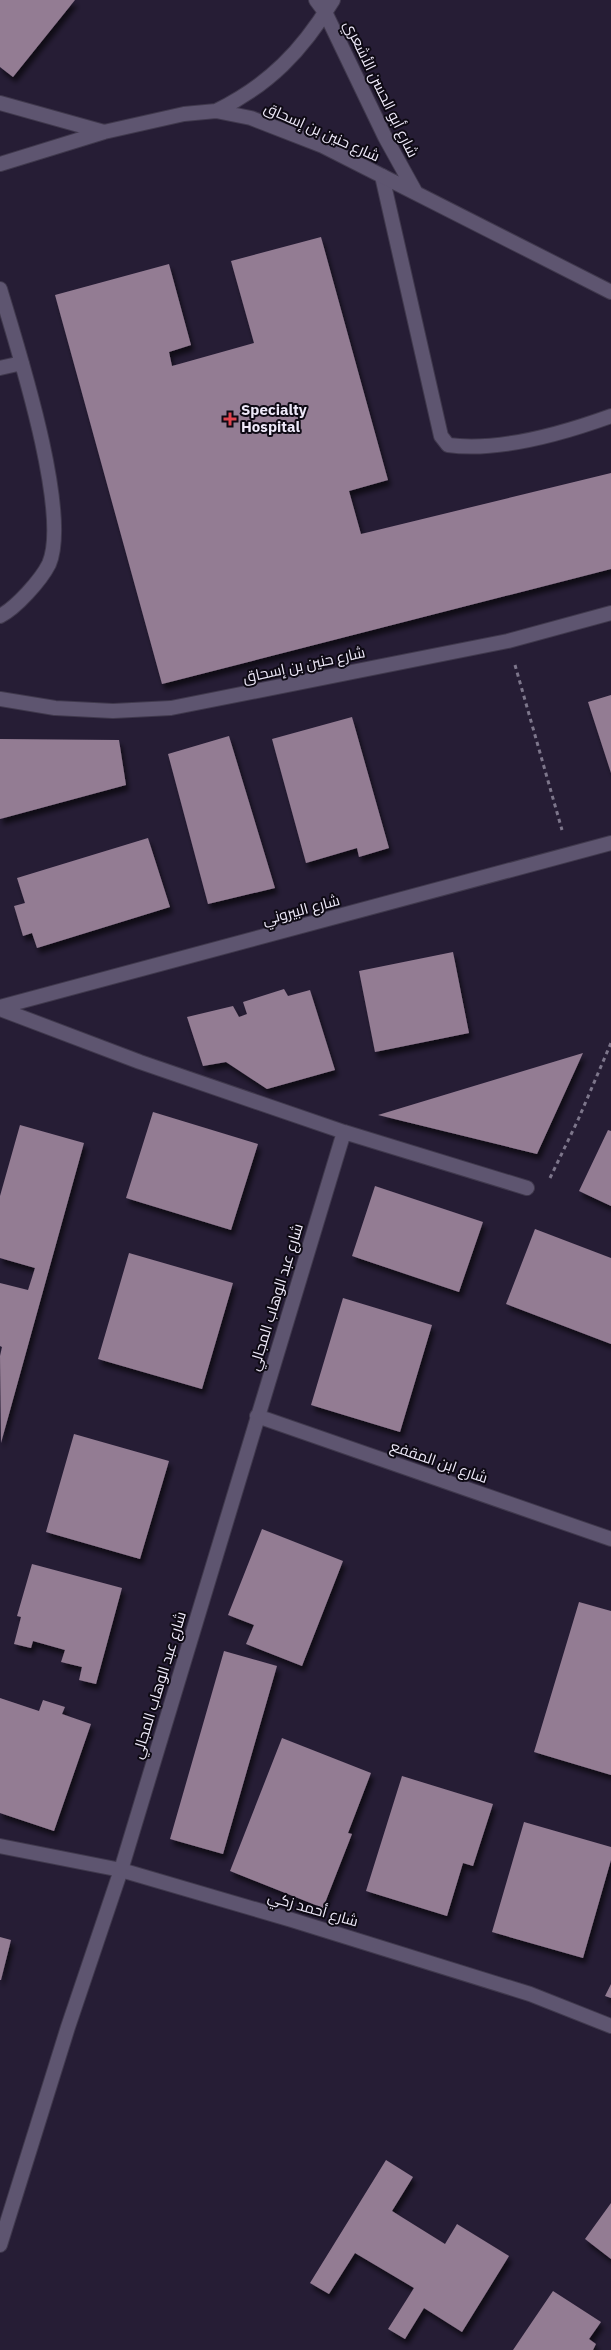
<svg xmlns="http://www.w3.org/2000/svg" width="611" height="2350" font-family="'IBM Plex Sans',Cairo,sans-serif">
  <style>
    .building { fill: #937c93; filter: url(#shadow) }
    .lines { fill: none; stroke-linecap: round; stroke-linejoin: round }
    .service-casing { stroke: #40394d; stroke-width: 16 }
    .minor-casing { stroke: #40394d; stroke-width: 16 }
    .path { stroke: #7d768b; stroke-width: 3; stroke-dasharray: 4 4; stroke-linecap: butt }
    .service { stroke: #5e5570; stroke-width: 14 }
    .minor { stroke: #5e5570; stroke-width: 14 }
    .health-dot { fill: #e0444e; stroke: #0e0a14; stroke-width: 2 }
    .labels { text-anchor: middle; stroke-width: 4; stroke-linejoin: round; paint-order: stroke }
    .street-label { font-size: 15px; fill: #efeafa; stroke: #0e0a14 }
    .poi-label { font-size: 15px; font-weight: bold; fill: #efeafa; stroke: #0e0a14; text-anchor: start }
  </style>
  <defs>
    <filter id="shadow"><feDropShadow dx="3" dy="5.5" stdDeviation="2.5" flood-color="#0009"/></filter>
  </defs>
  <rect width="100%" height="100%" fill="#261d35"/>
  <path class="building" d="M0 0H75L13 77 0 67Z
    M321 237 388 480 349 491 361 534 611 473V569L162 684 55 295 169 264 191 345 169 352 172 366 254 343 231 261Z
    M611 695V773L588 702Z
    M352 717 389 848 359 857 357 848 306 863 272 739Z
    M229 736 275 888 208 904 168 754Z
    M0 739 119 740 126 785 0 819Z
    M148 838 170 907 37 948 32 933 23 936 14 906 25 903 17 878Z
    M453 952 469 1033 375 1052 359 971Z
    M284 989 288 996 310 990 335 1070 267 1089 226 1062 203 1066 187 1017 233 1006 239 1017 247 1014 243 1002Z
    M583 1053 537 1154 378 1115Z
    M153 1112 258 1144 231 1230 126 1198Z
    M20 1125 84 1143 1 1443 0 1356 2 1347 0 1346V1283L28 1290 35 1268 0 1258V1196Z
    M608 1130 611 1131V1206L579 1191Z
    M375 1186 483 1222 459 1292 352 1256Z
    M535 1229 611 1258V1344L506 1304Z
    M129 1253 233 1283 202 1389 98 1359Z
    M343 1298 432 1325 400 1432 311 1405Z
    M74 1434 169 1461 140 1559 46 1532Z
    M262 1529 343 1561 302 1666 246 1644 254 1625 228 1615Z
    M32 1564 122 1588 96 1684 79 1680 82 1667 61 1662 65 1650 33 1641 31 1648 14 1644 21 1617 17 1616Z
    M579 1602 611 1611V1775L534 1752Z
    M224 1651 277 1666 223 1854 170 1839Z
    M0 1698 39 1711 43 1700 65 1707 62 1714 91 1724 54 1831 0 1813Z
    M282 1738 371 1773 348 1833 352 1834 323 1908 230 1871Z
    M402 1776 493 1804 473 1866 463 1863 447 1916 366 1891Z
    M524 1822 611 1847V1860L583 1958 492 1932Z
    M0 1937 11 1940 1 1980H0Z
    M611 1984V1998L605 1996Z
    M386 2160 413 2177 392 2211 445 2244 457 2224 509 2256 462 2332 424 2308 405 2339 388 2329 414 2288 355 2253 329 2294 310 2283Z
    M611 2203V2259L585 2239Z
    M553 2291 601 2322 589 2339 596 2344 593 2350H513Z"/>
  <g class="lines">
    <g class="service-casing">
      <path id="service" d="M382 176 441 436 448 445C498 452 564 433 611 416"/>
    </g>
    <g class="minor-casing">
      <path id="minor" d="M316 0 325 12 385 137 416 193
        M0 103 104 132
        M216 111C269 85 302 51 333 0
        M0 164 104 132 184 114 216 111 251 118 323 146 611 292
        M0 289C17 346 71 513 49 564 41 580 16 608 0 616
        M0 368 22 363
        M0 699 55 708 113 711 171 708 508 641 611 613
        M0 1007 611 843
        M0 1009 140 1062 344 1132 527 1188
        M257 1416 611 1539
        M0 1846 121 1870 292 1920 530 1994 611 2026
        M0 2245 68 2027 121 1870 344 1132"/>
    </g>
    <path class="path" d="M515 665 562 830
      M550 1178 578 1120 611 1043"/>
    <use href="#service" class="service"/>
    <use href="#minor" class="minor"/>
  </g>
  <path class="health-dot" d="M227.5 411.5h5v5h5v5h-5v5h-5v-5h-5v-5h5z"/>
  <g class="labels">
    <g class="street-label">
      <text transform="translate(381 89) rotate(64)" y="5">شارع أبو الحسن الأشعري</text>
      <text transform="translate(322 132) rotate(24)" y="5">شارع حنين بن إسحاق</text>
      <text transform="translate(304 665) rotate(-12)" y="5">شارع حنين بن إسحاق</text>
      <text transform="translate(301 910) rotate(-15)" y="5">شارع البيروني</text>
      <text transform="translate(276 1297) rotate(-73)" y="5">شارع عبد الوهاب المجالي</text>
      <text transform="translate(439 1462) rotate(19)" y="5">شارع ابن المقفع</text>
      <text transform="translate(159 1685) rotate(-73)" y="5">شارع عبد الوهاب المجالي</text>
      <text transform="translate(313 1909) rotate(16)" y="5">شارع أحمد زكي</text>
    </g>
    <g class="poi-label">
      <text x="241" y="415">Specialty<tspan x="241" dy="17">Hospital</tspan></text>
    </g>
  </g>
</svg>
